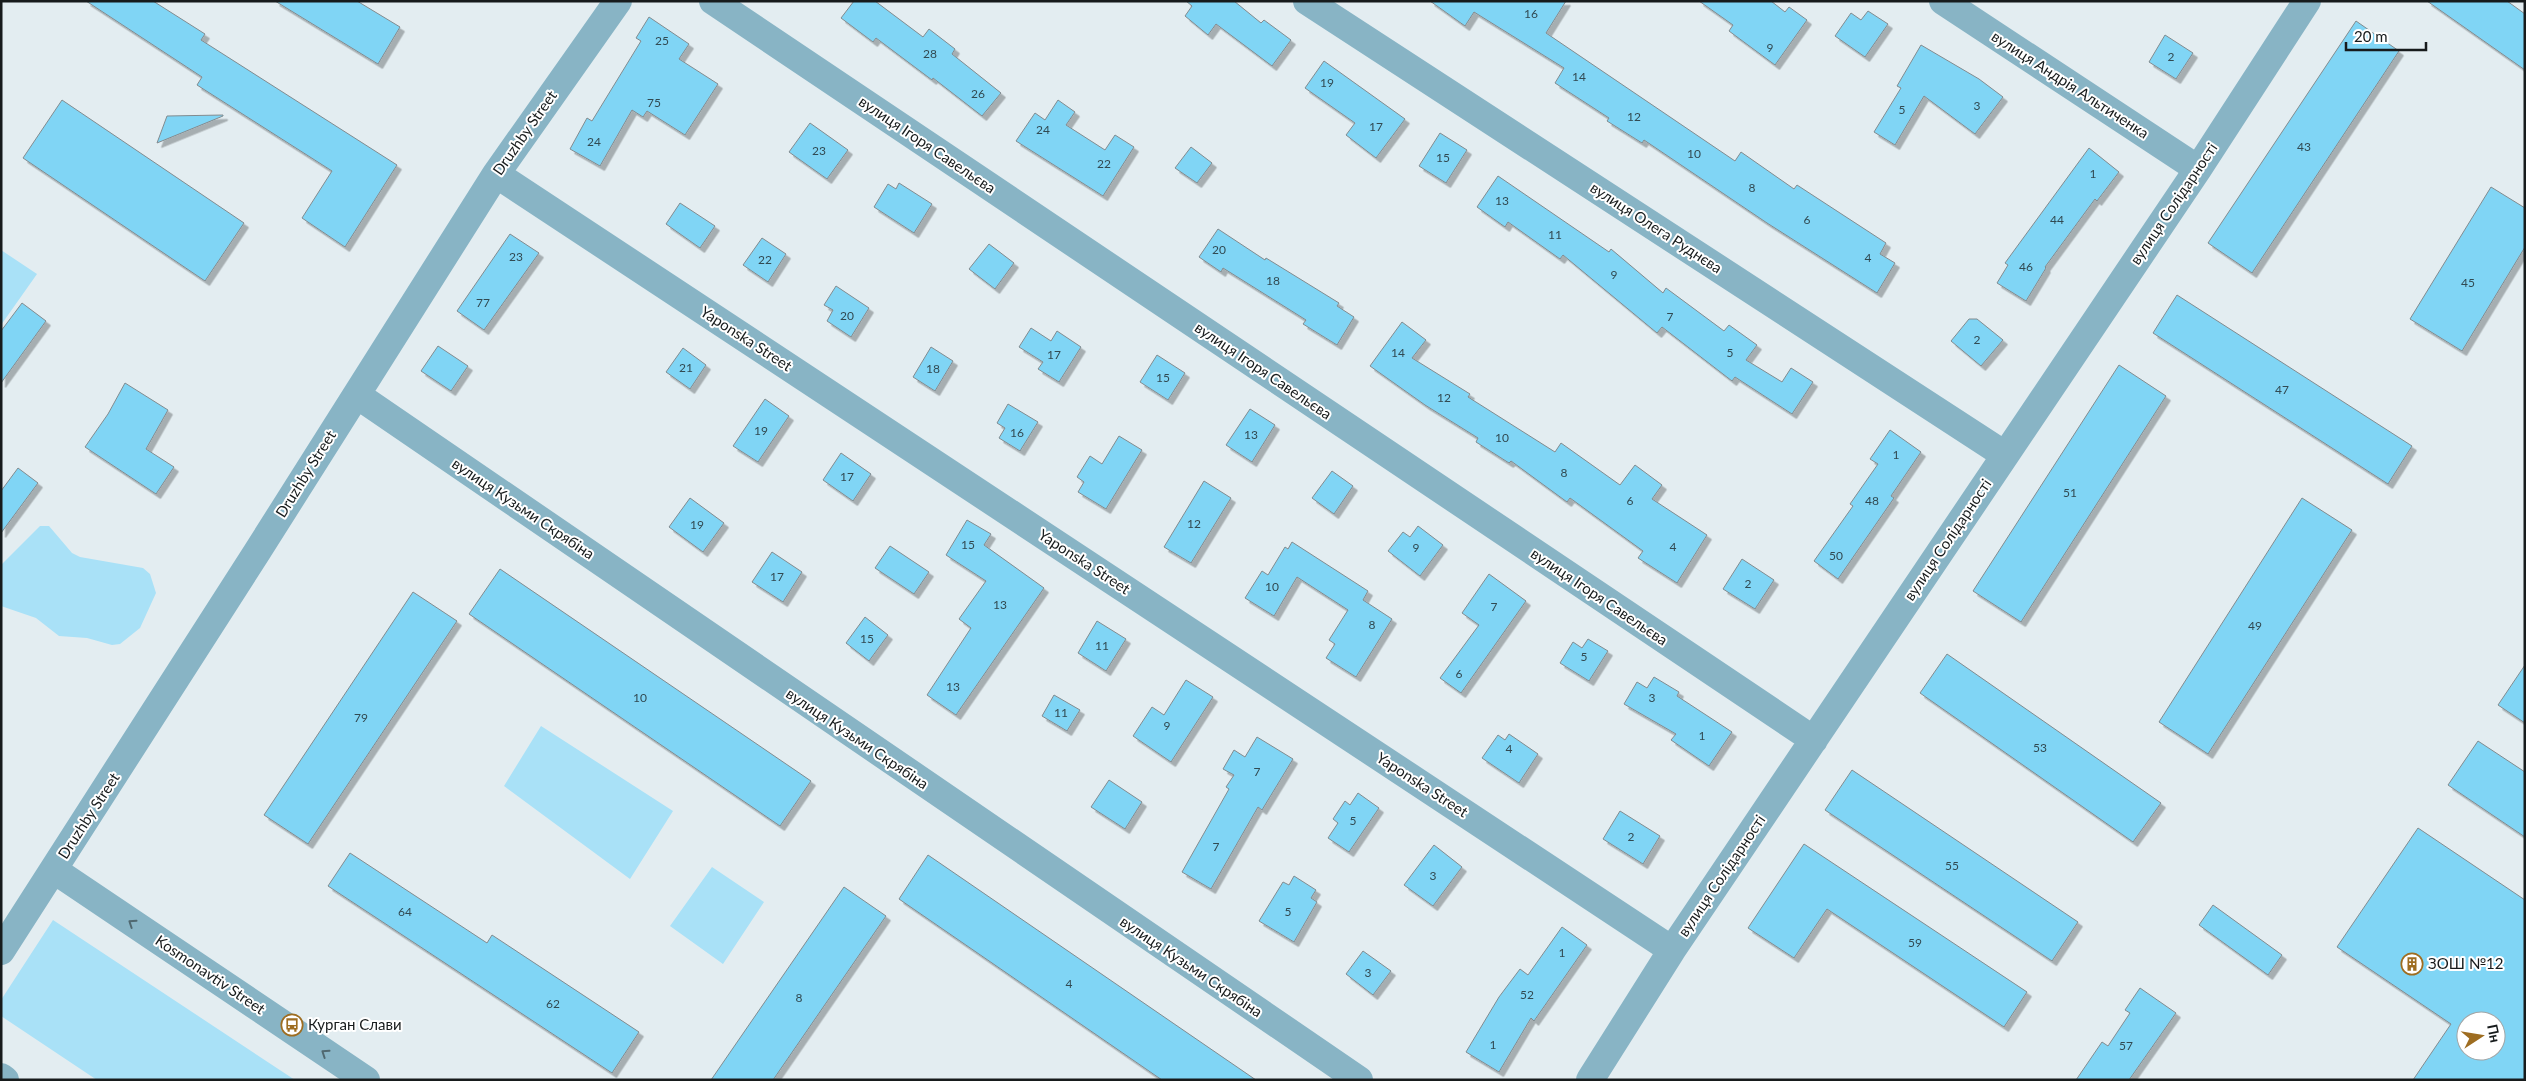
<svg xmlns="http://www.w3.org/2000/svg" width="2526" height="1081" font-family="Lato,sans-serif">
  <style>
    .green { fill: #a9e1f7 }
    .building { fill: #80d5f5; stroke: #828b8f; fill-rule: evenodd; filter: url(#shadow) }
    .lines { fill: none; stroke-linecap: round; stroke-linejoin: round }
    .minor { stroke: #88b4c5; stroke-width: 28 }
    .oneway { stroke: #506870 }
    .labels { text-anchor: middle; stroke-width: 4; stroke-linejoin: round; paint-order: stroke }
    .number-label { font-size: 12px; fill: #314a52 }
    .street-label { font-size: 15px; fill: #171b1c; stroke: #fff }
    .poi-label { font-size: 15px; fill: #171b1c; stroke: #fff; text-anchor: start }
  </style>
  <defs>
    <filter id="shadow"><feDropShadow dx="4.5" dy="4.5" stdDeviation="0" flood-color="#0004"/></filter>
  </defs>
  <rect width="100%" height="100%" fill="#e3edf1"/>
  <path class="green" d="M1 250 37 274 1 325Z
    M40 526H49L72 553 80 557 143 568 150 574 156 593 140 628 120 644 112 645 87 638 59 636 36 618 1 606V565Z
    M541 726 673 811 630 879 504 786Z
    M712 867 764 902 723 964 670 926Z
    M53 920 295 1080H97L1 1016V1000Z"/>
  <path class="building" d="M86 1H153L205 34 201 40 397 165 345 247 302 218 332 171 197 85 202 77Z
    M275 1H357L400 27 378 64Z
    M854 1H875L923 37 929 29 955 49 952 54 1001 93 982 116 933 78 932 80 876 38 873 42 841 18Z
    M1186 1H1234L1261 23 1264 20 1291 40 1272 66 1216 24 1208 35 1185 16 1192 6Z
    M1430 1H1566L1546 33 1735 161 1741 152 1794 189 1797 185 1886 243 1880 254 1895 263 1877 293 1767 223 1644 140 1642 143 1607 121 1609 118 1555 83 1564 68 1474 12 1465 26Z
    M1699 1H1771L1785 12 1789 7 1807 20 1775 65 1729 31 1733 25Z
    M2427 1H2507L2525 14V70Z
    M1868 11 1888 24 1865 57 1835 36 1851 13 1861 20Z
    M649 17 689 44 679 59 718 84 685 135 647 111 643 117 632 110 600 166 570 149 587 118 592 121 641 41 636 38Z
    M2356 21 2399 51 2252 273 2208 243Z
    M2165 35 2193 53 2176 79 2149 62Z
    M1921 45 1979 79 2003 97 1975 134 1924 96 1895 145 1874 132 1901 88 1897 86Z
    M1324 61 1405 119 1376 158 1346 135 1355 123 1305 88Z
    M62 100 244 223 205 281 23 158Z
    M1058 100 1075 112 1066 125 1105 150 1115 135 1134 147 1103 196 1016 141 1035 113 1045 120Z
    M223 115V116L157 143 167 116Z
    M810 123 848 150 827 179 789 152Z
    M1440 133 1467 150 1446 183 1419 166Z
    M1191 147 1212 163 1197 183 1175 168Z
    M2089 148 2119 172 2097 201 2095 199 2045 267 2046 268 2026 301 1997 283 2008 265 2005 263Z
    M1498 176 1609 252 1611 249 1663 293 1666 288 1724 331 1729 325 1757 345 1746 360 1782 382 1791 368 1813 382 1792 414 1735 377 1732 381 1662 327 1657 333 1563 255 1560 259 1508 222 1505 227 1477 207Z
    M899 183 932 204 914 233 874 207 888 184 896 189Z
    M2491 187 2525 208V247L2462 351 2410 319Z
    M680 203 715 226 700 248 666 224Z
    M1218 229 1265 260 1266 258 1339 303 1337 306 1354 317 1337 345 1303 324 1306 320 1223 268 1221 272 1199 257Z
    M510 234 539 253 484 330 457 311Z
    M762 238 786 254 768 282 743 265Z
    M989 244 1014 263 995 289 969 269Z
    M836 286 869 308 851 337 827 321 833 310 824 305Z
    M2177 295 2412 446 2388 484 2153 333Z
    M22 303 46 321 1 383V331Z
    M1969 319H1977L2003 340 1981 366 1951 341Z
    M1402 322 1426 340 1412 358 1470 394 1468 397 1555 452 1561 443 1620 485 1635 465 1662 485 1652 499 1707 535 1677 583 1638 558 1643 551 1570 498 1567 502 1511 461 1509 463 1476 442 1478 438 1425 405 1370 366Z
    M1031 328 1051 341 1057 331 1081 347 1059 382 1038 369 1043 362 1019 347Z
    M438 346 468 366 451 391 421 371Z
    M931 347 953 361 935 391 913 377Z
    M683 348 706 365 690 389 666 372Z
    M1157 355 1185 373 1168 400 1140 382Z
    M2119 365 2166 396 2021 622 1973 591Z
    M125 383 168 410 146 449 174 467 156 494 85 447 108 414Z
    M765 399 789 416 758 462 733 446Z
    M1008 404 1038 422 1020 451 999 438 1005 428 997 423Z
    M1250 409 1275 425 1252 462 1226 445Z
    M1890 430 1921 452 1891 496 1894 498 1838 579 1814 561 1853 506 1850 504 1878 464 1870 459Z
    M1119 436 1142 450 1106 509 1078 492 1084 482 1077 477 1090 456 1102 464Z
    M841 453 871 474 853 501 823 480Z
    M18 468 38 483 1 533V491Z
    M1332 471 1353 486 1334 514 1312 498Z
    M1204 481 1231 498 1191 563 1164 547Z
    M690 498 724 523 703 552 669 527Z
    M2302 498 2352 530 2208 754 2159 722Z
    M967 520 991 534 984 545 1044 588 956 715 927 695 971 628 959 619 986 581 946 555Z
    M1418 526 1443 545 1420 576 1388 551 1403 532 1410 537Z
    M1292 542 1368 591 1363 600 1392 619 1356 677 1326 658 1335 644 1329 640 1348 610 1297 577 1274 616 1245 598 1262 571 1268 575 1285 547 1288 549Z
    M890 546 929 572 914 594 875 568Z
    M772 552 802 572 783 602 752 582Z
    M1742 559 1774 580 1755 609 1723 589Z
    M500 569 811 781 780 826 469 614Z
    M1489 574 1526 601 1461 693 1440 678 1479 625 1462 613Z
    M413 592 457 621 308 844 264 815Z
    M865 617 888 635 869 661 846 643Z
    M1097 621 1126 639 1106 671 1078 653Z
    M1588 639 1608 651 1589 681 1560 663 1573 642 1582 648Z
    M1947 654 2161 803 2133 842 1920 693Z
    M2525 665V723L2498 705Z
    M1654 677 1679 692 1677 696 1732 732 1709 766 1671 740 1676 734 1624 704 1637 682 1647 688Z
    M1186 680 1213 697 1171 762 1133 736 1152 707 1164 715Z
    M1054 695 1080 710 1067 731 1042 716Z
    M1509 734 1538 754 1519 783 1482 758 1498 735 1505 740Z
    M1257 737 1293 759 1262 810 1258 807 1211 889 1182 872 1229 789 1226 787 1234 775 1223 769 1234 750 1245 757Z
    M2478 741 2525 772V837L2448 785Z
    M1852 770 2078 922 2052 961 1825 810Z
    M1109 780 1142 802 1125 829 1091 807Z
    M1358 793 1379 808 1349 852 1328 838 1338 823 1333 819 1345 801 1350 805Z
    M1620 811 1660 836 1643 864 1603 839Z
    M2418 828 2525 900V1080H2413L2451 1024 2337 947ZM2466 1021H2496V1051H2466Z
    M1804 844 2027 992 2004 1027 1827 909 1794 958 1748 928Z
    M1434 845 1462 867 1433 906 1404 885Z
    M350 853 487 943 492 935 639 1032 612 1073 328 886Z
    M928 855 1256 1080H1162L899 899Z
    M1294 876 1316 890 1311 898 1317 902 1294 942 1259 921 1283 882 1289 885Z
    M844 887 886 916 773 1080H711Z
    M2213 905 2282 955 2268 975 2199 925Z
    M1562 927 1587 945 1534 1021 1531 1018 1499 1072 1466 1052 1499 997 1520 969 1528 975Z
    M1363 951 1391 971 1373 995 1346 974Z
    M2140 988 2176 1013 2129 1080H2076L2102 1042 2108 1046 2130 1013 2125 1010Z"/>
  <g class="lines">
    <path class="minor" d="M713 1 1814 740
      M1307 1 2005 455
      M1943 1 2198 169
      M496 174 1672 950
      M357 395 1359 1080
      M54 870 366 1080
      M1 951 257 552 496 174 618 1
      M1 1077 5 1080
      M1590 1080 1672 950 2198 169 2307 1"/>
  </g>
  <defs><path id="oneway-chevron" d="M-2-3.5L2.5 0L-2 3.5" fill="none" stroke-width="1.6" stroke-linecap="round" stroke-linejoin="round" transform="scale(1.25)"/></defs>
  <g class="oneway">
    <use href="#oneway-chevron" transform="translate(132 923) rotate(-146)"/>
    <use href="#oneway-chevron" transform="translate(325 1053) rotate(-146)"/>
  </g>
  <defs>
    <g id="building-ring" transform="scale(1.125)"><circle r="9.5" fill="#fff" stroke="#9e6d21" stroke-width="1.5"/><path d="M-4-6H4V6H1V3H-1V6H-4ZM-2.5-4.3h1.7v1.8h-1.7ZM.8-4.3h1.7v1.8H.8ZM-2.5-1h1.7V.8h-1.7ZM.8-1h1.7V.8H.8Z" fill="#9e6d21"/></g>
    <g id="bus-ring" transform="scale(1.125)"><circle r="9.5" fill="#fff" stroke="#9e6d21" stroke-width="1.5"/><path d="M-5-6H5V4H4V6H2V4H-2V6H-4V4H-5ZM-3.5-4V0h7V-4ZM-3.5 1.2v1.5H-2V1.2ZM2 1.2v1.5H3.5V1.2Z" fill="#9e6d21"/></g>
  </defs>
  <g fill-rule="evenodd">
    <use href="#building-ring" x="2412" y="964"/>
    <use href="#bus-ring" x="292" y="1025"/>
  </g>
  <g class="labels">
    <g class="number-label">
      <text x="1531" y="18">16</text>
      <text x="662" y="45">25</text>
      <text x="1770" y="52">9</text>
      <text x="930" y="58">28</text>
      <text x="2171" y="61">2</text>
      <text x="1579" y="81">14</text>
      <text x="1327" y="87">19</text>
      <text x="978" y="98">26</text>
      <text x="654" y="107">75</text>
      <text x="1977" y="110">3</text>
      <text x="1902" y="114">5</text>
      <text x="1634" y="121">12</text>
      <text x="1376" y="131">17</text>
      <text x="1043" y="134">24</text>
      <text x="594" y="146">24</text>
      <text x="2304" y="151">43</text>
      <text x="819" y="155">23</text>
      <text x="1694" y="158">10</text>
      <text x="1443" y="162">15</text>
      <text x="1104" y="168">22</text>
      <text x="2093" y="178">1</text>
      <text x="1752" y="192">8</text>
      <text x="1502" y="205">13</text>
      <text x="1807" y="224">6</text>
      <text x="2057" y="224">44</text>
      <text x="1555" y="239">11</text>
      <text x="1219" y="254">20</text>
      <text x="516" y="261">23</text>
      <text x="1868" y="262">4</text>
      <text x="765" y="264">22</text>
      <text x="2026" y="271">46</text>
      <text x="1614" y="279">9</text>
      <text x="1273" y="285">18</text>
      <text x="2468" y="287">45</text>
      <text x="483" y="307">77</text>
      <text x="847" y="320">20</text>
      <text x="1670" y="321">7</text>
      <text x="1977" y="344">2</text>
      <text x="1398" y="357">14</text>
      <text x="1730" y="357">5</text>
      <text x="1054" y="359">17</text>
      <text x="686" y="372">21</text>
      <text x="933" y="373">18</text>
      <text x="1163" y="382">15</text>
      <text x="2282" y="394">47</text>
      <text x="1444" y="402">12</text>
      <text x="761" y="435">19</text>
      <text x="1017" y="437">16</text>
      <text x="1251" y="439">13</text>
      <text x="1502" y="442">10</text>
      <text x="1896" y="459">1</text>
      <text x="1564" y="477">8</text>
      <text x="847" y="481">17</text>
      <text x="2070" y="497">51</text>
      <text x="1630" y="505">6</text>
      <text x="1872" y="505">48</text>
      <text x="1194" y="528">12</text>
      <text x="697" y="529">19</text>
      <text x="968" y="549">15</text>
      <text x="1673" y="551">4</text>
      <text x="1416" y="552">9</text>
      <text x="1836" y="560">50</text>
      <text x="777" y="581">17</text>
      <text x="1748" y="588">2</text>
      <text x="1272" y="591">10</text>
      <text x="1000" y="609">13</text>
      <text x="1494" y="611">7</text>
      <text x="1372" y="629">8</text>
      <text x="2255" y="630">49</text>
      <text x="867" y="643">15</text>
      <text x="1102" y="650">11</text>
      <text x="1584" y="661">5</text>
      <text x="1459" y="678">6</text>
      <text x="953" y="691">13</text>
      <text x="640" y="702">10</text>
      <text x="1652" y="702">3</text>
      <text x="1061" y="717">11</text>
      <text x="361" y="722">79</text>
      <text x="1167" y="730">9</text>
      <text x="1702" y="740">1</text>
      <text x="2040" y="752">53</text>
      <text x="1509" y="753">4</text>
      <text x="1257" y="776">7</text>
      <text x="1353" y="825">5</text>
      <text x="1631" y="841">2</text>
      <text x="1216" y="851">7</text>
      <text x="1952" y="870">55</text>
      <text x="1433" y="880">3</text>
      <text x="405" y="916">64</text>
      <text x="1288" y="916">5</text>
      <text x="1915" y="947">59</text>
      <text x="1562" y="957">1</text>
      <text x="1368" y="977">3</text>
      <text x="1069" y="988">4</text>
      <text x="1527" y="999">52</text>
      <text x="799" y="1002">8</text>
      <text x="553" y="1008">62</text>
      <text x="1493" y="1049">1</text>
      <text x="2126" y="1050">57</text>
    </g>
    <g class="street-label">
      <text transform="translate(2070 85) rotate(33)" y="5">вулиця Андрія Альтиченка</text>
      <text transform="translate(525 133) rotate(-55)" y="5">Druzhby Street</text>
      <text transform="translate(927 145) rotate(34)" y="5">вулиця Ігоря Савельєва</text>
      <text transform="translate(2174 204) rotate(-56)" y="5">вулиця Солідарності</text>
      <text transform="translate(1656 228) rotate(33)" y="5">вулиця Олега Руднєва</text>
      <text transform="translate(746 339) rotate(33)" y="5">Yaponska Street</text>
      <text transform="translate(1263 371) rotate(34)" y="5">вулиця Ігоря Савельєва</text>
      <text transform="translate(306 474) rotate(-58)" y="5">Druzhby Street</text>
      <text transform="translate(523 509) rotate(34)" y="5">вулиця Кузьми Скрябіна</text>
      <text transform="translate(1948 540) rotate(-56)" y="5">вулиця Солідарності</text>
      <text transform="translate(1084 562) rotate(33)" y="5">Yaponska Street</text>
      <text transform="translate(1599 597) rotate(34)" y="5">вулиця Ігоря Савельєва</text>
      <text transform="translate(857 739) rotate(34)" y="5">вулиця Кузьми Скрябіна</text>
      <text transform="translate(1422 785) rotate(33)" y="5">Yaponska Street</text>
      <text transform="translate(89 816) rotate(-57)" y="5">Druzhby Street</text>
      <text transform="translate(1722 876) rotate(-56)" y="5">вулиця Солідарності</text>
      <text transform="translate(1191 967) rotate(34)" y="5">вулиця Кузьми Скрябіна</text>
      <text transform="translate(210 975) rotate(34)" y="5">Kosmonavtiv Street</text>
    </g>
    <g class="poi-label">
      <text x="2428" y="969">ЗОШ №12</text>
      <text x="308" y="1030">Курган Слави</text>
    </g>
  </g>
  <rect width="2526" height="1081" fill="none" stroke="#171b1c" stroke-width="5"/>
  <g transform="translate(2481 1036) rotate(78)"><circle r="24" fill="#ffffff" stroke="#a2a4a4"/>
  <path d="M0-4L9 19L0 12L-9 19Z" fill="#9e6d21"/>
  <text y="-8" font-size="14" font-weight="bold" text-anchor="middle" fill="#171b1c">Пн</text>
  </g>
  <path d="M2346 42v8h80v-8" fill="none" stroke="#171b1c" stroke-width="2.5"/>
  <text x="2354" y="42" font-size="15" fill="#171b1c" stroke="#ffffff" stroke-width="4" paint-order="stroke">20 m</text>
</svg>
